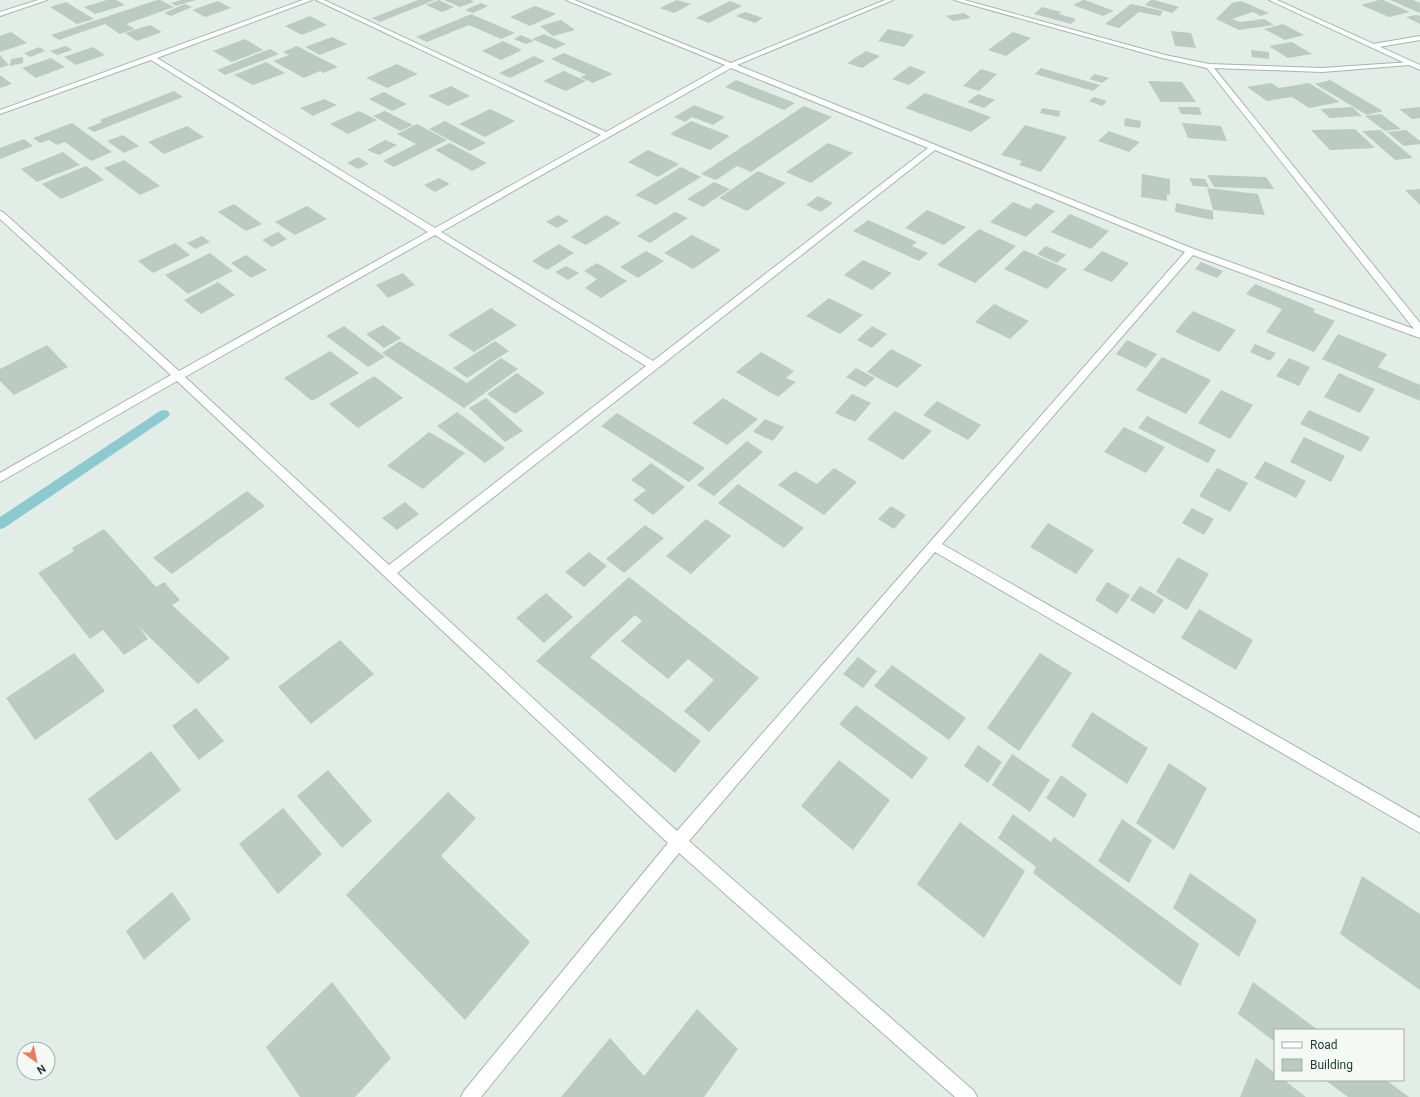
<svg xmlns="http://www.w3.org/2000/svg" width="1420" height="1097" font-family="Roboto,sans-serif">
  <style>
    .lines { fill: none; stroke-linecap: round; stroke-linejoin: round }
    .stream { fill: #8dcad0; fill-rule: evenodd }
    .building { fill: #bbcac3 }
    .street-casing { stroke: #a6b5af; stroke-width: 2 }
    .secondary-casing { stroke: #a2b8af; stroke-width: 2 }
    .street { fill: #fff; fill-rule: evenodd }
    .secondary { fill: #fff; fill-rule: evenodd }
  </style>
  <rect width="100%" height="100%" fill="#e3ede8"/>
  <g class="lines">
    <path class="stream" d="M164 410 168 411 170 414 168 417 4 528 0 529V517L160 411Z"/>
  </g>
  <path class="building" d="M107 0H116L125 5 95 14 84 7Z
    M157 0H160L174 7 126 24 135 29 120 34 105 24 59 40 51 35Z
    M181 0H196L176 6 171 3Z
    M418 0H435L380 22 372 18Z
    M439 0 454 7 442 12 426 5Z
    M444 0H471L474 2 460 7Z
    M677 0 691 4 674 13 660 8Z
    M1083 0H1085L1114 11 1103 16 1073 5Z
    M1151 0H1154L1179 7 1172 13 1145 5Z
    M1379 0H1383L1410 12 1389 17 1361 5Z
    M1390 0H1413L1420 3V13Z
    M218 1 231 8 205 17 192 10Z
    M730 1 742 6 709 23 696 18Z
    M1241 1 1269 13 1261 16 1253 12 1232 19 1240 22 1264 19 1274 25 1239 30 1216 19 1232 3Z
    M66 2 94 19 77 24 50 7Z
    M481 3 488 6 473 13 465 10Z
    M185 4 192 7 171 16 164 13Z
    M1131 4 1136 5 1163 11 1160 16 1139 12 1119 28 1105 24Z
    M535 6 556 14 530 26 510 17Z
    M1042 7 1061 12 1059 14 1076 19 1071 24 1034 14Z
    M745 12 763 18 755 23 736 16Z
    M964 13 971 18 953 21 946 16Z
    M471 14 515 33 501 39 469 25 427 42 416 37Z
    M1416 15 1420 16V24L1406 17Z
    M310 16 327 25 302 35 285 26Z
    M561 20 575 30 553 36 540 26Z
    M1283 24 1304 35 1285 40 1264 29Z
    M150 25 162 32 137 41 125 33Z
    M888 29 914 35 904 47 878 41Z
    M1171 31 1191 33 1196 48 1175 46Z
    M11 32 27 43 0 52V36Z
    M1013 32 1031 38 1006 56 988 50Z
    M544 34 566 44 555 49 532 39Z
    M521 35 534 41 526 44 514 39Z
    M332 37 347 44 320 55 305 47Z
    M245 39 263 50 232 62 213 51Z
    M503 41 522 50 501 60 482 51Z
    M1292 42 1312 54 1288 58 1269 46Z
    M66 46 72 50 57 55 50 51Z
    M297 46 338 67 323 73 320 71 304 78 273 61 289 55 283 52Z
    M40 47 45 51 30 57 24 53Z
    M93 47 105 55 76 65 64 57Z
    M270 49 279 54 225 75 217 70Z
    M1251 50 1269 52V59L1252 57Z
    M866 51 880 56 862 68 847 63Z
    M564 53 613 74 593 83 580 77 586 75 551 59Z
    M0 55 9 65 0 68Z
    M534 56 545 61 510 78 499 73Z
    M23 57V63L10 66 11 59Z
    M51 58 65 67 36 78 22 68Z
    M266 62 285 73 253 85 234 75Z
    M397 64 418 74 387 88 366 78Z
    M910 66 926 72 909 85 892 79Z
    M1041 68 1100 85 1093 91 1035 74Z
    M981 69 997 74 979 91 963 86Z
    M564 71 586 81 566 91 543 81Z
    M1095 74 1109 78 1102 83 1089 79Z
    M0 75 12 84 0 88Z
    M736 80 795 103 784 110 725 87Z
    M1330 80 1383 111 1367 115 1315 84Z
    M1148 81 1182 82 1196 102H1161Z
    M1271 83 1279 88 1309 83 1340 102 1309 108 1292 97 1267 101 1247 87Z
    M451 86 470 96 448 106 428 96Z
    M174 91 183 97 94 132 87 128 102 122 100 120Z
    M384 92 407 104 392 111 369 99Z
    M925 93 991 117 971 132 905 108Z
    M978 94 995 100 984 108 967 102Z
    M1094 97 1107 101 1102 106 1089 101Z
    M324 99 337 105 313 116 300 108Z
    M694 105 725 117 713 125 692 117 685 122 674 117Z
    M804 106 832 117 751 172 737 166 716 180 701 174Z
    M1178 107H1199L1202 115 1181 114Z
    M1352 107 1362 116 1330 118 1320 109Z
    M1420 107V118L1412 119 1399 109Z
    M1042 108 1060 111 1059 117 1040 113Z
    M490 109 515 121 485 137 459 124Z
    M359 111 377 120 348 134 330 124Z
    M385 111 413 125 400 131 373 116Z
    M1381 114 1401 129 1385 131 1365 116Z
    M1125 118 1141 121 1140 128 1124 126Z
    M445 121 486 143 470 151 429 129Z
    M691 121 730 136 710 150 670 134Z
    M72 123 112 152 91 161 65 142 57 145 49 140 40 143 33 138Z
    M1182 123 1221 126 1227 141 1188 138Z
    M417 124 447 140 394 167 383 161 416 144 397 134Z
    M1025 125 1067 137 1041 172 1019 165 1022 161 1001 155Z
    M187 126 204 137 164 154 148 142Z
    M1355 129 1375 148 1330 150 1311 130Z
    M1380 130 1413 158 1395 160 1362 131Z
    M1406 130 1420 141V144L1404 146 1387 132Z
    M1109 131 1140 142 1129 152 1098 141Z
    M123 135 139 146 124 153 107 141Z
    M24 139 33 146 0 159V148Z
    M385 140 397 145 379 155 367 150Z
    M450 143 487 163 472 171 435 150Z
    M828 143 853 153 811 183 786 172Z
    M648 150 679 164 658 177 628 162Z
    M63 152 80 165 37 182 21 169Z
    M358 157 369 164 358 169 347 163Z
    M124 160 160 186 140 195 104 168Z
    M86 166 104 180 61 199 42 184Z
    M681 167 701 177 656 205 635 195Z
    M758 171 786 183 747 211 719 198Z
    M1142 174 1170 179V195L1167 194V201L1141 197Z
    M1207 175 1266 177 1274 189 1214 187Z
    M439 178 450 184 435 192 424 185Z
    M1189 178 1205 179 1209 187 1193 186Z
    M714 182 730 189 703 207 687 199Z
    M1207 188 1258 194 1265 215 1213 210Z
    M1420 189V205L1405 190Z
    M818 196 833 203 821 212 806 205Z
    M1013 202 1030 209 1036 203 1055 211 1026 237 990 222Z
    M1176 203 1213 211V220L1175 212Z
    M234 204 262 224 246 231 218 212Z
    M307 206 327 219 295 235 275 222Z
    M927 210 966 227 944 245 905 228Z
    M675 212 688 218 650 243 637 236Z
    M1070 214 1109 231 1091 249 1051 232Z
    M558 215 569 221 557 228 546 222Z
    M606 215 621 223 586 245 571 237Z
    M868 220 917 242 912 246 928 253 919 261 853 231Z
    M979 229 1016 246 975 283 937 265Z
    M278 232 287 239 272 247 262 240Z
    M692 235 721 250 693 269 664 253Z
    M202 236 210 242 195 249 187 243Z
    M175 243 190 255 153 273 138 261Z
    M559 244 574 253 547 270 532 261Z
    M1046 246 1066 255 1057 263 1037 254Z
    M1024 250 1067 269 1047 289 1004 269Z
    M646 251 664 261 638 278 620 267Z
    M1102 251 1129 263 1112 282 1083 270Z
    M210 253 233 271 188 294 165 275Z
    M246 255 267 270 251 278 231 263Z
    M863 260 892 273 872 290 844 275Z
    M1201 262 1223 271 1217 278 1195 269Z
    M597 263 627 281 601 298 585 288 597 279 584 271Z
    M566 266 579 273 568 280 555 272Z
    M403 273 415 285 388 298 376 285Z
    M218 282 235 295 201 314 184 300Z
    M1255 284 1315 309 1313 312 1335 321 1314 352 1266 332 1282 309 1246 294Z
    M829 298 863 315 840 334 806 316Z
    M994 304 1029 321 1010 339 975 322Z
    M491 308 517 325 474 352 448 335Z
    M1193 311 1236 330 1219 352 1175 332Z
    M383 325 401 338 384 348 366 334Z
    M344 326 385 357 368 367 326 336Z
    M872 326 887 334 872 348 857 340Z
    M1338 334 1387 354 1378 367 1420 385V401L1322 359Z
    M1127 340 1157 354 1146 368 1116 354Z
    M400 341 467 383 501 358 518 369 464 408 382 353Z
    M495 341 509 351 467 378 453 368Z
    M1255 344 1276 353 1270 361 1250 352Z
    M47 345 68 367 14 395 0 381V369Z
    M891 349 922 365 897 388 867 372Z
    M330 351 359 373 312 401 284 378Z
    M761 352 794 371 786 378 796 382 778 397 736 372Z
    M1162 357 1211 380 1186 414 1136 390Z
    M1289 358 1310 367 1299 386 1276 376Z
    M856 368 875 378 865 387 846 377Z
    M517 373 545 393 515 414 487 394Z
    M1339 373 1375 389 1360 413 1324 397Z
    M374 376 403 398 358 428 329 404Z
    M1221 390 1253 405 1230 439 1198 423Z
    M852 394 871 403 855 422 835 413Z
    M486 398 523 431 505 442 469 408Z
    M723 398 758 419 727 445 692 423Z
    M937 401 981 425 968 440 923 415Z
    M1309 410 1370 437 1361 452 1300 424Z
    M895 411 932 431 903 460 867 439Z
    M457 412 505 448 485 463 437 426Z
    M617 413 705 468 689 482 601 426Z
    M1147 416 1216 450 1208 463 1138 428Z
    M765 419 784 427 773 441 753 432Z
    M1124 427 1165 447 1146 473 1104 452Z
    M429 432 465 453 423 489 387 466Z
    M1304 437 1345 456 1331 482 1290 462Z
    M747 441 763 452 714 496 697 485Z
    M1265 461 1306 481 1296 498 1254 478Z
    M651 463 685 487 653 515 633 500 646 490 631 480Z
    M834 468 857 482 824 515 778 485 795 471 817 484Z
    M1217 468 1248 483 1230 512 1199 496Z
    M738 484 804 528 784 548 718 503Z
    M247 491 265 506 172 574 153 558Z
    M405 502 419 514 397 530 382 518Z
    M891 506 906 515 894 529 878 519Z
    M1192 508 1214 519 1204 535 1182 523Z
    M706 519 731 536 691 574 666 556Z
    M1048 523 1094 550 1076 574 1030 547Z
    M645 525 664 538 624 573 606 559Z
    M104 529 156 587 164 582 180 600 172 605 230 658 198 684 139 627 148 639 124 655 103 630 90 639 38 573 74 551 72 548Z
    M589 552 607 566 584 587 565 572Z
    M1178 557 1209 574 1187 610 1156 592Z
    M629 577 759 678 709 732 684 711 714 680 688 659 668 679 621 641 642 621 635 615 590 657 701 741 675 773 536 661Z
    M1107 582 1130 595 1117 614 1095 600Z
    M1140 586 1164 600 1154 614 1130 600Z
    M546 593 573 617 544 643 516 618Z
    M1199 609 1253 640 1236 670 1181 638Z
    M340 640 374 674 311 724 278 687Z
    M74 653 105 691 35 740 6 698Z
    M1040 653 1072 673 1019 751 987 728Z
    M858 657 877 671 863 688 843 674Z
    M892 665 966 718 949 740 874 686Z
    M856 705 928 758 912 779 839 724Z
    M196 708 224 741 199 760 172 726Z
    M1092 712 1148 748 1127 784 1071 746Z
    M978 745 1002 762 988 783 964 766Z
    M151 751 181 790 116 841 88 799Z
    M1012 754 1050 780 1030 812 992 785Z
    M839 760 890 800 853 850 801 806Z
    M1169 763 1207 788 1174 850 1136 823Z
    M328 770 372 821 342 848 297 796Z
    M1061 775 1087 794 1074 818 1046 798Z
    M448 792 476 818 441 856 530 942 465 1020 346 895Z
    M283 808 322 854 278 894 239 844Z
    M1013 814 1051 842 1054 837 1199 944 1180 986 1033 873 1036 867 998 838Z
    M1122 819 1152 840 1129 883 1098 861Z
    M960 822 1025 871 984 938 917 884Z
    M1190 873 1257 920 1239 957 1173 908Z
    M1362 876 1420 914V990L1340 934Z
    M172 892 191 919 144 960 126 931Z
    M332 982 391 1058 355 1097H300L266 1047Z
    M1253 982 1318 1030H1275V1042L1238 1014Z
    M697 1009 738 1049 704 1097H561L610 1038 644 1076Z
    M1256 1058 1275 1073V1080H1284L1306 1097H1240Z
    M1325 1080H1386L1409 1097H1348Z"/>
  <g class="lines">
    <g class="street-casing">
      <path id="street" d="M38 0H47L0 16V12Z
        M303 0H312L157 58 435 228 601 135 316 0H324L606 132 725 65 566 0H574L731 63 885 0H893L737 65 1194 249 1414 329 1207 68 1162 58 954 0H964L1165 55 1209 64 1322 68 1411 62 1412 63 1409 65 1322 72 1214 68 1420 323V338L1193 255 942 544 1420 818V833L935 552 689 841 974 1091 977 1097H955L679 853 481 1097H461L464 1091 668 843 177 381 0 482V473L171 375 0 219V211L3 212 179 371 428 232 151 60 0 114V110ZM731 68 928 148 653 361 441 232ZM935 150 1185 252 930 542 677 831 397 573ZM435 235 646 366 389 565 185 377Z
        M1420 36V40L1373 48 1370 46 1373 44Z"/>
    </g>
    <g class="secondary-casing">
      <path id="secondary" d="M1269 0H1277L1420 65V70Z"/>
    </g>
    <use href="#street" class="street"/>
    <use href="#secondary" class="secondary"/>
  </g>
  <rect x="1274" y="1029" width="130" height="52" fill="#f4f9f6" stroke="#a0aea9"/>
  <rect x="1282" y="1042" width="20" height="6" fill="#ffffff" stroke="#a0aea9"/>
  <text x="1310" y="1049" font-size="12" fill="#233e35">Road</text>
  <rect x="1282" y="1059" width="20" height="12" fill="#bbcac3" stroke="#a0aea9"/>
  <text x="1310" y="1069" font-size="12" fill="#233e35">Building</text>
  <g transform="translate(36 1061) rotate(147)"><circle r="19" fill="#f4f9f6" stroke="#a0aea9"/>
  <path d="M0-3L7 15L0 10L-7 15Z" fill="#ee7960"/>
  <text y="-6" font-size="11" font-weight="bold" text-anchor="middle" fill="#233e35">N</text>
  </g>
</svg>
